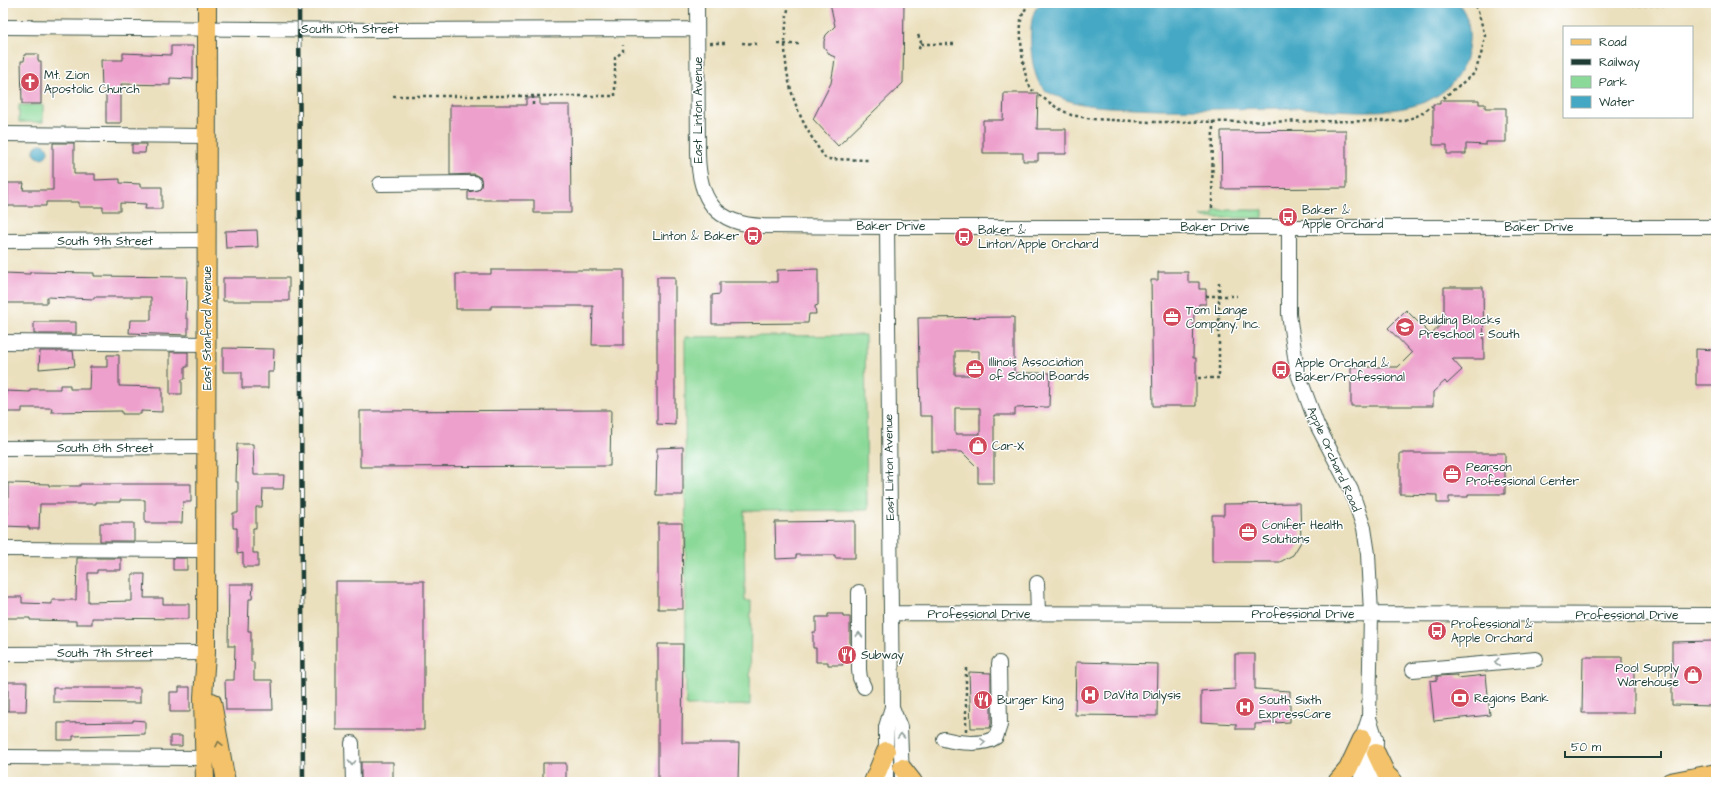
<svg xmlns="http://www.w3.org/2000/svg" width="1719" height="785" font-family="'Architects Daughter',sans-serif">
  <style>
    .green { fill: #8bd998; stroke: #558b66 }
    .water { fill: #44a8c4; stroke: #32727c }
    .building { fill: #eda0cc; fill-rule: evenodd }
    .lines { fill: none; stroke-linecap: round; stroke-linejoin: round }
    .minor-casing { stroke: #3e5549; stroke-width: 16 }
    .major-casing { stroke: #3e5549; stroke-width: 20 }
    .path { stroke: #3e5549; stroke-width: 2.5; stroke-dasharray: 3 3; stroke-linecap: butt }
    .minor { stroke: #fff; stroke-width: 14 }
    .major { stroke: #f3c26a; stroke-width: 18 }
    .rail-casing { stroke: #1f3d34; stroke-width: 4.5 }
    .rail { stroke: #fff; stroke-width: 3; stroke-dasharray: 9; stroke-linecap: butt }
    .oneway { stroke: #8f9e9a }
    .oneway2 { stroke: #7e794c }
    .labels { text-anchor: middle; stroke-width: 3; stroke-linejoin: round; paint-order: stroke }
    .street-label { font-size: 12px; fill: #1f3d34; stroke: #fff }
    .poi-label { font-size: 12px; fill: #1f3d34; stroke: #fff; text-anchor: start }
  </style>
  <rect width="100%" height="100%" fill="#fff"/>
  <filter id="ink" filterUnits="userSpaceOnUse"><feTurbulence type="fractalNoise" baseFrequency=".025" numOctaves="2"/><feDisplacementMap in="SourceGraphic" scale="8" xChannelSelector="R" yChannelSelector="G"/><feConvolveMatrix kernelMatrix="1 2 1 2 8 2 1 2 1" color-interpolation-filters="sRGB"/></filter>
  <filter id="wash" filterUnits="userSpaceOnUse"><feTurbulence type="fractalNoise" baseFrequency=".012" numOctaves="4" result="noise"/><feDisplacementMap in="SourceGraphic" scale="16" xChannelSelector="R" yChannelSelector="G"/><feGaussianBlur stdDeviation="0.9" result="paint"/><feColorMatrix in="noise" values="0 0 0 0 0 0 0 0 0 0 0 0 0 0 0 0 0 1.4 0 .05"/><feComposite in="paint" operator="in"/></filter>
  <g filter="url(#wash)">
    <rect width="100%" height="100%" fill="#ebe0be"/>
    <path class="green" d="M19 105H43V122H19Z
      M1214 210H1263V218H1204L1201 216 1214 215Z
      M865 335 867 510 744 511 745 601H751L750 705 686 706 685 337Z"/>
    <path class="water" d="M1041 3H1458C1469 15 1471 33 1468 49 1464 74 1447 94 1422 103 1384 117 1335 109 1296 108 1241 108 1187 111 1133 108 1107 107 1080 107 1056 96 1052 95 1046 91 1043 88 1030 76 1027 25 1035 10 1037 7 1040 5 1041 3Z
      M34 151a7 7 0 1 1 14 0a7 7 0 1 1-14 0Z"/>
    <g id="blocks">
      <path class="building" d="M830 3H904L903 83 838 146 813 119 831 83 834 66 835 57 830 55 824 47V41L826 35 835 26Z
        M171 46H193V79L170 78V85L121 84V123H106V89H102L101 60H123V53L171 55Z
        M25 54H38V61H41V104H22L21 61H24Z
        M1004 93H1038L1037 129H1066V154H1038V161H1023V153H983V120H1003Z
        M526 98H540V105H570L571 213H534V200H468V192L478 190 481 187V178L474 174 450 175V105H526Z
        M1440 100H1479V104H1485V108H1506V142H1486V145L1466 144V154H1447V145H1433V104H1440Z
        M1346 130V188L1222 189 1221 131Z
        M53 143H74V174H95V180L120 179V183L140 184V187H162V209H145L146 204 120 203V211H103V207H79V202H46V206H8V183H24L23 190H53Z
        M132 144H146L145 153H132Z
        M257 230 258 247 226 248 225 231Z
        M818 269V305L815 306 816 314H809L808 323 712 324V295L720 294V282H777V270Z
        M491 270H624V345H592L593 306H491V309H456V274H491Z
        M30 272 94 273V276L187 277 186 319H188V335L129 333 130 320H151V297H94V299L47 297V303H3L4 273 30 274Z
        M1158 272H1188V282H1199V289H1206V304H1199V311H1194L1193 358H1196V406H1153L1151 280H1158Z
        M657 277H675V425L657 424Z
        M223 278H289V301H223Z
        M1444 287H1483L1484 359H1452L1462 370 1447 384 1445 381 1433 392V406H1351V367H1398L1412 353 1388 328 1406 310 1431 335 1444 321Z
        M1014 317V373H1050L1049 407 1015 408V415H994V483H978V468L962 452H932V416H920L918 318ZM955 351H979V375H955ZM955 408H980V434H955Z
        M34 322H76V334H34Z
        M223 348 274 349 273 372H268V388H242V372H223Z
        M1696 349 1716 350V385H1696Z
        M40 351H73L75 366 39 369Z
        M170 352H188V367H185V379H182V394H170Z
        M107 355H119V386L162 387V412L141 411V414H122V411L51 412 52 408H22V412H6V391L30 392V389H60V385H70V389H89L90 367H107Z
        M611 410 610 466 360 467V411Z
        M237 444H253L254 475H284L283 489H263L262 507H256V528H253V553H258V567H243V553L237 554V528H233V513H238V482H236Z
        M683 447V495H656L657 448Z
        M1400 453H1505V494H1468V497H1449V503H1437V495L1400 494Z
        M8 483 49 484V486H80V484H191V502H183L182 523H145V500H120V502H96V504H40L39 529H29V527L4 526V514H8Z
        M1300 503 1301 542 1293 555 1280 562H1212V515H1224V504Z
        M855 521V558H835V555H796V558L776 559 775 522Z
        M100 523H134V541H100Z
        M658 523H682L683 609H658Z
        M77 558H121V570H97V573H88V602L132 601V574H145L144 598H163V604H189V619L92 618V624H76V621L30 620V618H5L6 597H22V603L52 604V600H76Z
        M173 558H187V570H173Z
        M336 581H424V730H336Z
        M229 584H253L252 599H249L248 631H251V662H254V680H272L273 710H226L225 680H234L235 646H228Z
        M828 614H843V617H850V662H843V665H828V662H816V648H813V632H816V617H828Z
        M1713 641V706L1672 705V642Z
        M658 644H683L682 743H739L738 782H658Z
        M1235 654H1255V689L1290 691V722L1255 724V729H1236V724L1201 722V691L1235 689Z
        M1583 657H1622V666H1634V713H1582Z
        M1076 662 1158 664 1157 716 1075 715Z
        M969 672 991 673V724L990 728H971Z
        M1457 675V678L1486 675 1490 715 1434 721 1430 681 1437 680V676Z
        M8 682H27L26 711H8Z
        M179 687H190V712H170V692H179Z
        M53 688H140V703L53 702Z
        M133 720 145 721V734L73 736V740H58V723L133 722Z
        M170 736H182V746H170Z
        M361 762H393V782H361Z
        M543 763H566V782H543Z"/>
    </g>
  </g>
  <g filter="url(#ink)">
    <use href="#blocks" fill-opacity="0" stroke="#3e5549" stroke-width="1"/>
    <g class="lines">
      <g class="minor-casing">
        <path id="minor" d="M697 3 698 154C699 200 715 224 763 226L887 227H1716
          M3 27 381 30 697 29
          M3 134 207 136
          M380 184 474 183
          M1289 227V314L1297 371 1317 425 1351 490 1364 528 1368 554 1371 614 1369 718 1362 739 1361 782
          M3 241 207 240
          M3 342 207 344
          M3 448 206 447
          M3 549 206 550
          M1037 583 1038 614
          M859 592V670L860 678 864 687
          M891 613 1716 615
          M3 654 206 653
          M1413 670 1536 659
          M892 707 900 727 902 778
          M1369 718 1376 739 1375 782
          M944 739C958 743 984 746 996 737L1000 725 999 663
          M352 743 353 782
          M3 757 203 758
          M886 782V727L892 707 887 227"/>
      </g>
      <g class="major-casing">
        <path id="major" d="M212 702 226 782
          M1376 753 1386 774 1394 782
          M902 768 913 782
          M205 782 203 697 206 653 207 3
          M873 782 886 751
          M1337 782 1348 769 1362 739
          M1670 782 1716 773"/>
      </g>
      <path class="path" d="M789 3C778 65 790 109 826 159L870 160
        M1029 3C1026 8 1022 14 1021 20 1020 37 1022 79 1033 91
        M1628 3V5H1716
        M918 35 921 42 918 52
        M710 43H727
        M742 43 757 44
        M778 44H801
        M921 44H955
        M1039 95 1056 107 1071 115 1093 119 1151 122 1405 121 1421 114 1432 106
        M393 96H615V58L623 51V45
        M533 96V105
        M1443 98 1475 73 1482 51 1485 36 1478 11 1473 3
        M1212 208 1213 121
        M1206 296H1237
        M1198 378H1219V279
        M966 731V666"/>
      <use href="#minor" class="minor"/>
      <use href="#major" class="major"/>
      <g class="rail-casing">
        <path id="rail" d="M299 3 303 782"/>
      </g>
      <use href="#rail" class="rail"/>
    </g>
    <defs><path id="oneway-chevron" d="M-2-3.5L2.5 0L-2 3.5" fill="none" stroke-width="1.6" stroke-linecap="round" stroke-linejoin="round"/></defs>
    <g class="oneway">
      <use href="#oneway-chevron" transform="translate(859 635) rotate(-90)"/>
      <use href="#oneway-chevron" transform="translate(1497 662) rotate(175)"/>
      <use href="#oneway-chevron" transform="translate(901 736) rotate(-92)"/>
      <use href="#oneway-chevron" transform="translate(983 742) rotate(-4)"/>
      <use href="#oneway-chevron" transform="translate(352 763) rotate(90)"/>
    </g>
    <use class="oneway2" href="#oneway-chevron" transform="translate(219 744) rotate(-102)"/>
  </g>
  <defs>
    <g id="church-disc" transform="scale(1)"><circle r="9.5" fill="#d1495b" stroke="#fff"/><path d="M-1.2-6h2.4v3.5h3.3v2.4h-3.3V6h-2.4V-.1h-3.3v-2.4h3.3Z" fill="#fff"/></g>
    <g id="bus-disc" transform="scale(1)"><circle r="9.5" fill="#d1495b" stroke="#fff"/><path d="M-5-6H5V4H4V6H2V4H-2V6H-4V4H-5ZM-3.5-4V0h7V-4ZM-3.5 1.2v1.5H-2V1.2ZM2 1.2v1.5H3.5V1.2Z" fill="#fff"/></g>
    <g id="office-disc" transform="scale(1)"><circle r="9.5" fill="#d1495b" stroke="#fff"/><path d="M-6-3h4V-5.5h4V-3h4V5H-6ZM-1-4.5V-3h2v-1.5ZM-6 0V1H6V0Z" fill="#fff"/></g>
    <g id="school-disc" transform="scale(1)"><circle r="9.5" fill="#d1495b" stroke="#fff"/><path d="M0-5L7-2L0 1L-7-2ZM-4 1L0 2.5L4 1V4Q0 6-4 4Z" fill="#fff"/></g>
    <g id="shop-disc" transform="scale(1)"><circle r="9.5" fill="#d1495b" stroke="#fff"/><path d="M-5-2.5h2.3a2.7 3.5 0 0 1 5.4 0H5L5.5 6h-11ZM-1.5-2.5h3a1.5 2.3 0 0 0-3 0Z" fill="#fff"/></g>
    <g id="restaurant-disc" transform="scale(1)"><circle r="9.5" fill="#d1495b" stroke="#fff"/><path d="M-5-6h1v4h1v-4h1v4h1v-4h1v5L-1.5 .5V6h-2V.5L-5-1ZM5-6V6H3V1.5H1.5Q1.5-4 5-6Z" fill="#fff"/></g>
    <g id="hospital-disc" transform="scale(1)"><circle r="9.5" fill="#d1495b" stroke="#fff"/><path d="M-5-5h3v3.5h4V-5h3V5h-3V1.5h-4V5h-3Z" fill="#fff"/></g>
    <g id="bank-disc" transform="scale(1)"><circle r="9.5" fill="#d1495b" stroke="#fff"/><path d="M-6-4H6V4H-6ZM0-2.3a2.3 2.3 0 1 0 0 4.6a2.3 2.3 0 1 0 0-4.6Z" fill="#fff"/></g>
  </defs>
  <g fill-rule="evenodd">
    <use href="#church-disc" x="30" y="82"/>
    <use href="#bus-disc" x="1288" y="217"/>
    <use href="#bus-disc" x="753" y="236"/>
    <use href="#bus-disc" x="964" y="237"/>
    <use href="#office-disc" x="1172" y="317"/>
    <use href="#school-disc" x="1405" y="327"/>
    <use href="#office-disc" x="975" y="369"/>
    <use href="#bus-disc" x="1281" y="370"/>
    <use href="#shop-disc" x="978" y="446"/>
    <use href="#office-disc" x="1452" y="474"/>
    <use href="#office-disc" x="1248" y="532"/>
    <use href="#bus-disc" x="1437" y="631"/>
    <use href="#restaurant-disc" x="847" y="655"/>
    <use href="#shop-disc" x="1693" y="675"/>
    <use href="#hospital-disc" x="1090" y="695"/>
    <use href="#bank-disc" x="1460" y="698"/>
    <use href="#restaurant-disc" x="983" y="700"/>
    <use href="#hospital-disc" x="1245" y="707"/>
  </g>
  <g class="labels">
    <g class="street-label">
      <text x="350" y="33">South 10th Street</text>
      <text transform="translate(698 110) rotate(-90)" y="4">East Linton Avenue</text>
      <text x="891" y="230">Baker Drive</text>
      <text x="1215" y="231">Baker Drive</text>
      <text x="1539" y="231">Baker Drive</text>
      <text x="105" y="245">South 9th Street</text>
      <text transform="translate(207 328) rotate(-90)" y="4">East Stanford Avenue</text>
      <text x="105" y="452">South 8th Street</text>
      <text transform="translate(1334 459) rotate(66)" y="4">Apple Orchard Road</text>
      <text transform="translate(889 467) rotate(-91)" y="4">East Linton Avenue</text>
      <text x="979" y="618">Professional Drive</text>
      <text x="1303" y="618">Professional Drive</text>
      <text x="1627" y="619">Professional Drive</text>
      <text x="105" y="657">South 7th Street</text>
    </g>
    <g class="poi-label">
      <text x="44" y="79">Mt. Zion<tspan x="44" dy="14">Apostolic Church</tspan></text>
      <text x="1302" y="214">Baker &amp;<tspan x="1302" dy="14">Apple Orchard</tspan></text>
      <text x="978" y="234">Baker &amp;<tspan x="978" dy="14">Linton/Apple Orchard</tspan></text>
      <text x="739" y="240" text-anchor="end">Linton &amp; Baker</text>
      <text x="1186" y="314">Tom Lange<tspan x="1186" dy="14">Company, Inc.</tspan></text>
      <text x="1419" y="324">Building Blocks<tspan x="1419" dy="14">Preschool - South</tspan></text>
      <text x="989" y="366">Illinois Association<tspan x="989" dy="14">of School Boards</tspan></text>
      <text x="1295" y="367">Apple Orchard &amp;<tspan x="1295" dy="14">Baker/Professional</tspan></text>
      <text x="992" y="450">Car-X</text>
      <text x="1466" y="471">Pearson<tspan x="1466" dy="14">Professional Center</tspan></text>
      <text x="1262" y="529">Conifer Health<tspan x="1262" dy="14">Solutions</tspan></text>
      <text x="1451" y="628">Professional &amp;<tspan x="1451" dy="14">Apple Orchard</tspan></text>
      <text x="861" y="659">Subway</text>
      <text x="1679" y="672" text-anchor="end">Pool Supply<tspan x="1679" dy="14">Warehouse</tspan></text>
      <text x="1104" y="699">DaVita Dialysis</text>
      <text x="1474" y="702">Regions Bank</text>
      <text x="997" y="704">Burger King</text>
      <text x="1259" y="704">South Sixth<tspan x="1259" dy="14">ExpressCare</tspan></text>
    </g>
  </g>
  <rect width="1719" height="785" fill="none" stroke="#fff" stroke-width="16"/>
  <rect x="1563" y="26" width="130" height="92" fill="#ffffff" stroke="#a5b1ae"/>
  <rect x="1571" y="39" width="20" height="6" fill="#f3c26a" stroke="#a5b1ae"/>
  <text x="1599" y="46" font-size="12" fill="#1f3d34">Road</text>
  <rect x="1571" y="59" width="20" height="6" fill="#1f3d34" stroke="#a5b1ae"/>
  <text x="1599" y="66" font-size="12" fill="#1f3d34">Railway</text>
  <rect x="1571" y="76" width="20" height="12" fill="#8bd998" stroke="#a5b1ae"/>
  <text x="1599" y="86" font-size="12" fill="#1f3d34">Park</text>
  <rect x="1571" y="96" width="20" height="12" fill="#44a8c4" stroke="#a5b1ae"/>
  <text x="1599" y="106" font-size="12" fill="#1f3d34">Water</text>
  <path d="M1565 751v6h96v-6" fill="none" stroke="#1f3d34" stroke-width="2"/>
  <text x="1571" y="751" font-size="12" fill="#1f3d34" stroke="#ffffff" stroke-width="3" paint-order="stroke">50 m</text>
</svg>
